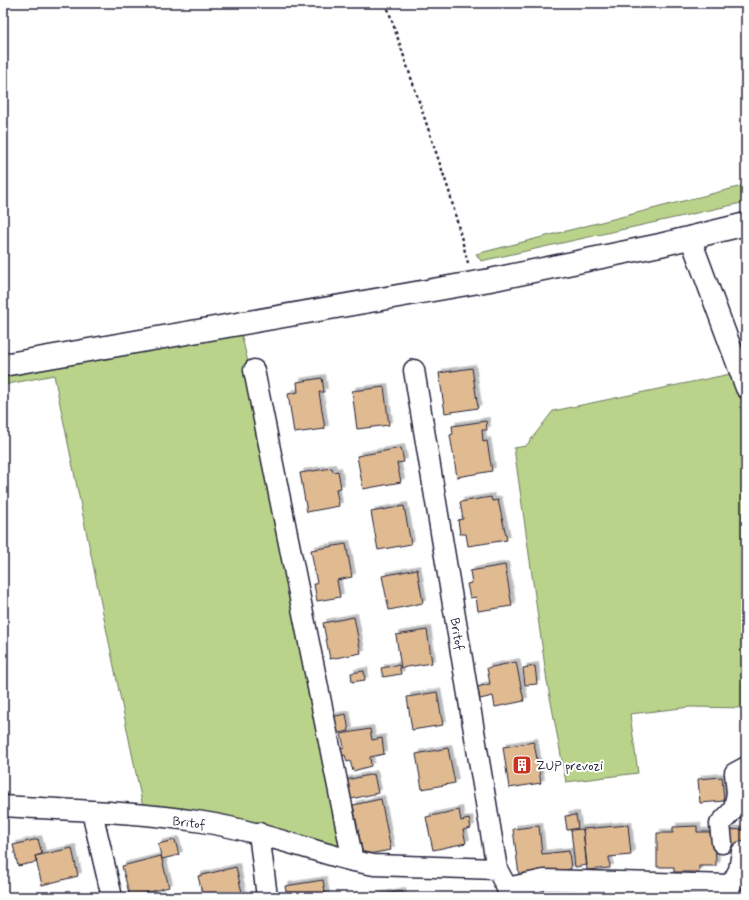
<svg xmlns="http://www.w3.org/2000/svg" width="749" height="900" font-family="Mynerve,sans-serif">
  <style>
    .green { fill: #bad38a; stroke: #6e7a62 }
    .building { fill: #e0ba91; stroke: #22223b; filter: url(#shadow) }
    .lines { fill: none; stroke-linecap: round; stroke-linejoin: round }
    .street-casing { stroke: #22223b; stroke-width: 23 }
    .secondary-casing { stroke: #22223b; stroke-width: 25 }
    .path { stroke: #22223b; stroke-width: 2.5; stroke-dasharray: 3 3; stroke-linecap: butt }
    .street { stroke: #fff; stroke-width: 20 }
    .secondary { stroke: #fff; stroke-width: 22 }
    .labels { text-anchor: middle; stroke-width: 4; stroke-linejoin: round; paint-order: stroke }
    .street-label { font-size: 13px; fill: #22223b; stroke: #fff }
    .poi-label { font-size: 13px; fill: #22223b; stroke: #fff; text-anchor: start }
  </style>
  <defs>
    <filter id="shadow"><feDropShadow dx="3.5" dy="-3.5" stdDeviation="0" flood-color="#0004"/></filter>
  </defs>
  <rect width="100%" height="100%" fill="#fff"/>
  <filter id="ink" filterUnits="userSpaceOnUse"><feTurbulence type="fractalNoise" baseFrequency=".025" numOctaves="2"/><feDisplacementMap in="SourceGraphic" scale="8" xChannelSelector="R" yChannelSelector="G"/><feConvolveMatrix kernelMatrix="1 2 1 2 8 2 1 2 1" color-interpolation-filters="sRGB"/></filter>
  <g filter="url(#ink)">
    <path class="green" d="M746 185V202L481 261 476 254Z
      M241 333 257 400 342 851 144 812 54 375 3 385V377Z
      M735 373 746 407V708L690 707 630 714 638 773 566 782 547 681 514 448 526 446 553 411Z"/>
    <path class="building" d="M472 368 478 408 445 413 439 373Z
      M322 378 324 392H319L325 429 294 433 288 394 298 392 297 382Z
      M384 387 389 425 357 429 352 391Z
      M486 421 487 430H482L483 442 487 441 492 471 457 477 450 435 453 434 452 426Z
      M401 448 404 462 397 463 401 482 363 489 357 456Z
      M332 468 333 472 338 471 341 488 336 489 339 506 307 512 300 473Z
      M491 497 492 501 498 500 507 540 468 546 466 534H460L458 520 463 519 460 502Z
      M404 506 411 544 378 550 371 512Z
      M346 544 352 577 337 580 340 597 317 601 314 584H317L311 550Z
      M505 565 512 606 478 611 476 597 470 598 467 584 472 583 470 571Z
      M417 569 423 603 389 610 382 576Z
      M354 617 361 653 330 659 323 623Z
      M427 630 432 663 401 668 396 635Z
      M516 662 524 701 495 707 493 696 480 699 477 687 490 684 487 668Z
      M399 665 401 674 383 677 381 668Z
      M535 666 537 684 525 685 523 668Z
      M364 671 365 680 352 682 351 673Z
      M437 692 443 725 412 730 407 697Z
      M346 714 349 731 334 734 331 717Z
      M370 729 372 740 382 738 384 754 370 757 371 766 353 771 350 761 347 762 345 755 342 756 341 748 344 747 341 734Z
      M534 742 541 783 509 788 503 747Z
      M448 748 455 783 422 789 416 754Z
      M374 774 378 793 347 800 342 781Z
      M722 777 724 801 700 803 698 779Z
      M381 799 391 850 363 855 353 805Z
      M459 810 461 821 469 819 471 828 463 830 466 843 433 850 426 817Z
      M576 815 578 828 567 830 565 816Z
      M628 825 631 855 609 857 610 868 587 870 583 829Z
      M539 826 542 854 569 851 571 869 519 875 513 829Z
      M697 826V832H715L716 866H699V872H674V867H657V833H673V827Z
      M583 829 587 865 575 867 571 830Z
      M746 829V845L732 846 730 830Z
      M38 839 42 854 35 856 37 862 18 866 13 845Z
      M175 840 179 855 162 859 158 844Z
      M72 848 78 876 42 885 35 856Z
      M161 856 169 887 130 897 122 866Z
      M236 867 243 897H203L198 876Z
      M323 880 326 897H287L285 886Z
      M402 891 403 897H374V896Z"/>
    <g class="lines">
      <g class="street-casing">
        <path id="street" d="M690 237 746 388
          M254 370 353 861 374 865 497 869
          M414 370 497 869 507 888 508 897
          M3 806C69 810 138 812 203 822 254 830 303 848 353 861
          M92 812 112 897
          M259 833 267 897
          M722 843 720 824 734 809 737 793 735 773 746 767
          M507 888 544 880 731 885 739 870 742 852"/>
      </g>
      <g class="secondary-casing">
        <path id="secondary" d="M3 365 490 280 660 245 746 224"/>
      </g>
      <path class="path" d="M386 3 449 191 468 263"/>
      <use href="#street" class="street"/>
      <use href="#secondary" class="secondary"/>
    </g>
  </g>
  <defs>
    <g id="building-square" transform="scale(1)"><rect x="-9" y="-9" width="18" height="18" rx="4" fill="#c8321e" stroke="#fff"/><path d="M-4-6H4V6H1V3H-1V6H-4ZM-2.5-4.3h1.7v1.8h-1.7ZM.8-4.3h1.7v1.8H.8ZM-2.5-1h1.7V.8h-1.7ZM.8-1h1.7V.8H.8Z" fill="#fff"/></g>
  </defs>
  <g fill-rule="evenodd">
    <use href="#building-square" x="522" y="765"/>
  </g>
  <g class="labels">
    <g class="street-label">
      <text transform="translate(458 634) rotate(81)" y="5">Britof</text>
      <text transform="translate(189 822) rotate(7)" y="5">Britof</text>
    </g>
    <g class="poi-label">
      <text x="536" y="770">ZUP prevozi</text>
    </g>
  </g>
  <rect width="749" height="900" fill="none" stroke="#fff" stroke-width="16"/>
  <rect x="8" y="8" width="733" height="884" fill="none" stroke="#22223b" stroke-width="1.5" filter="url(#ink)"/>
</svg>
